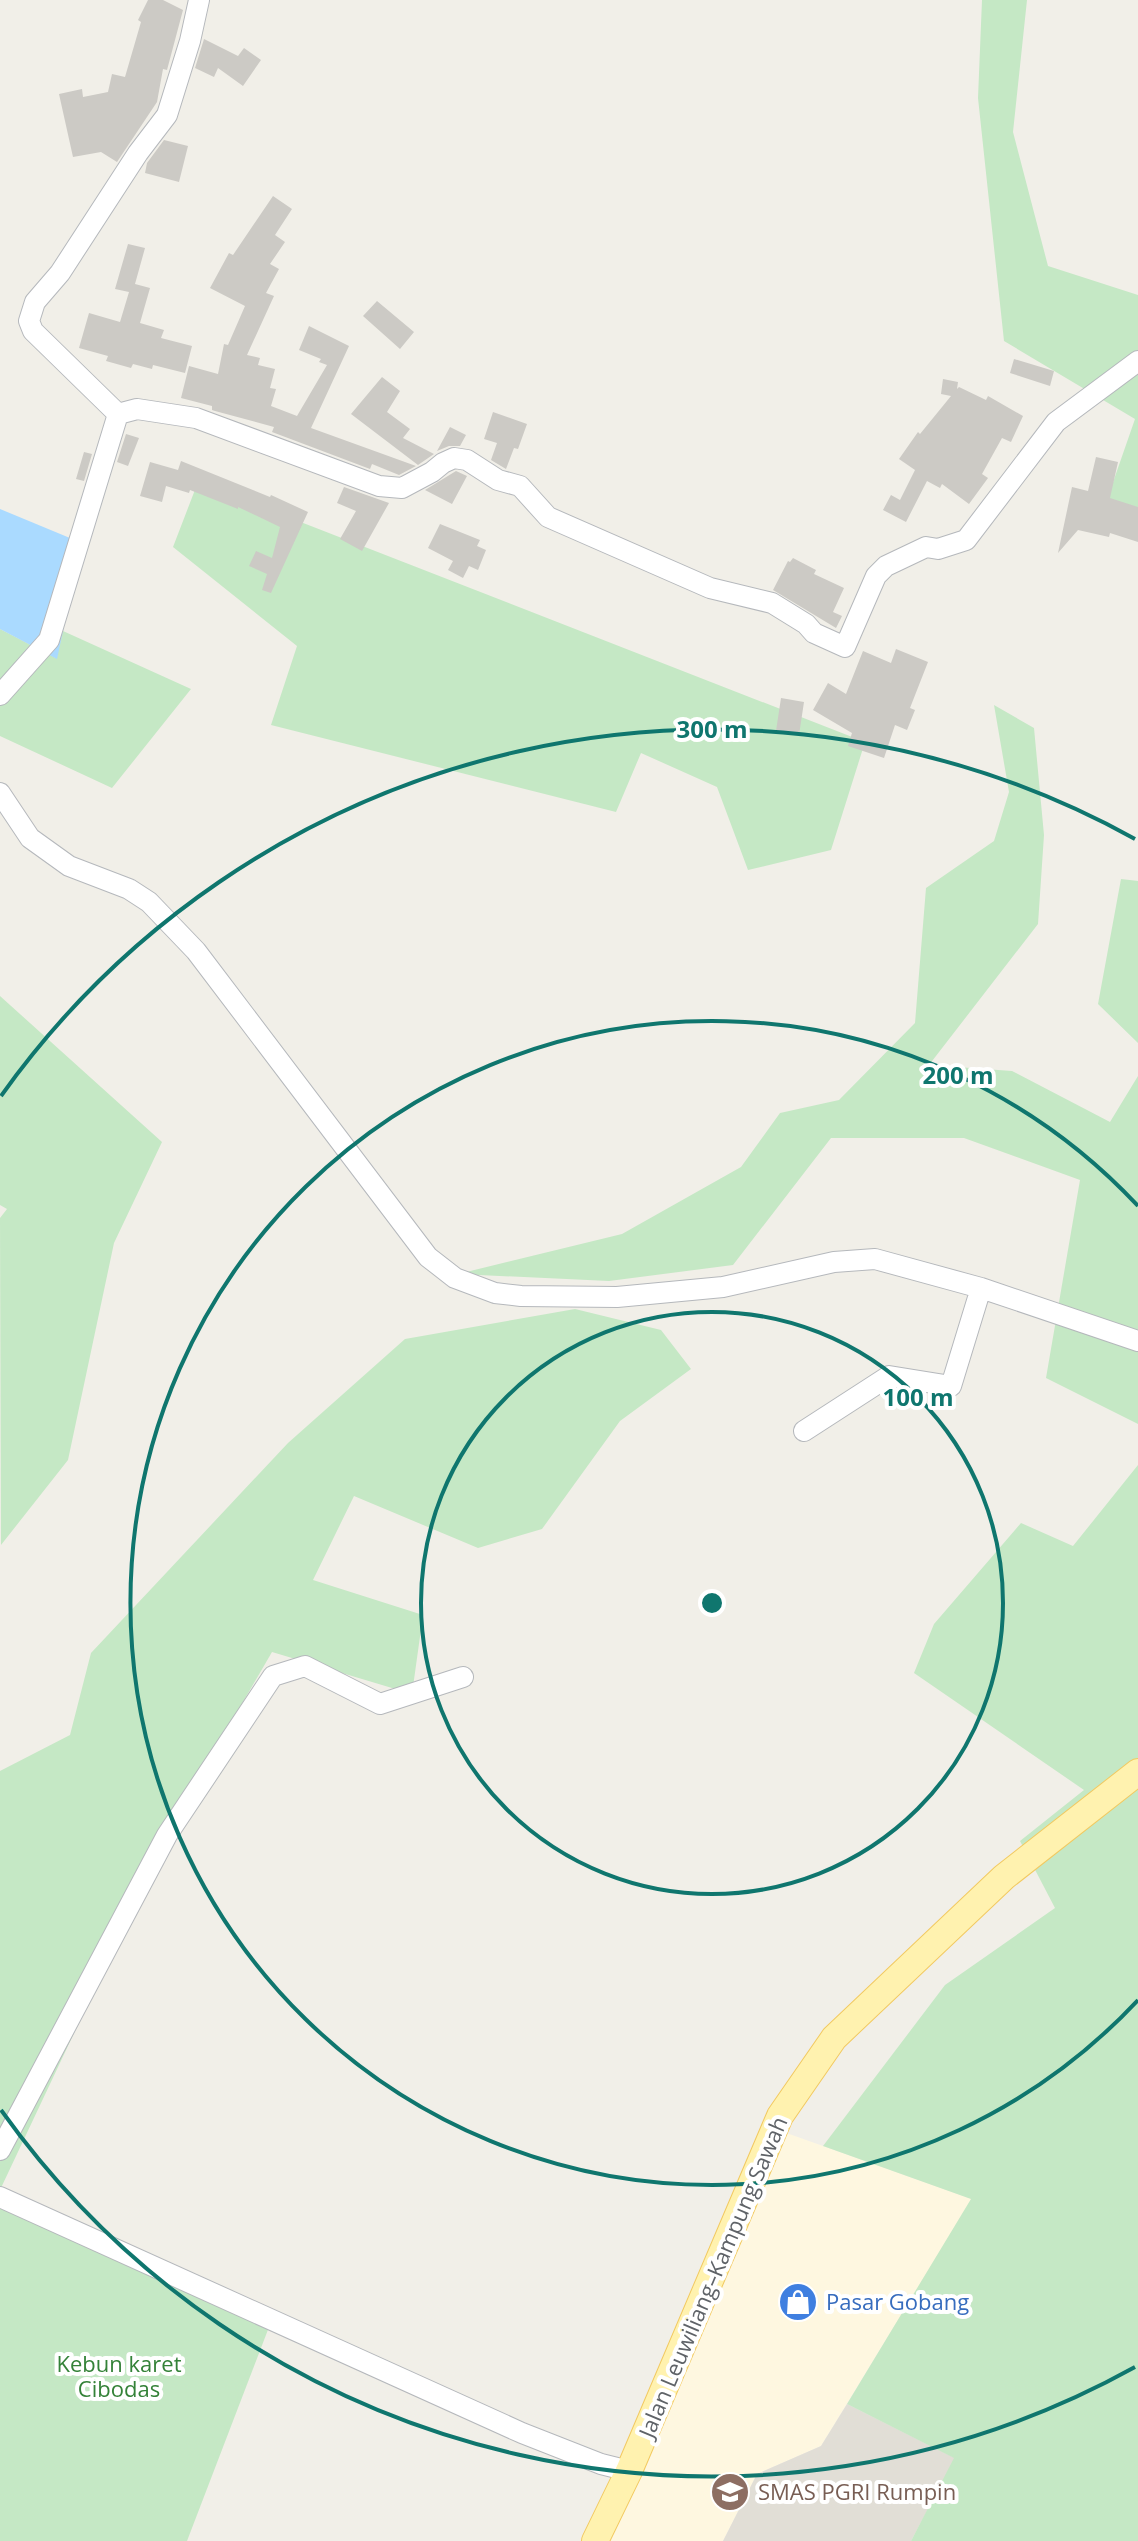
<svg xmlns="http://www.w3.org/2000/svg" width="1138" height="2541" font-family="'Open Sans',sans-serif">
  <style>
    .commercial { fill: #fef7e0 }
    .education { fill: #e1ded6 }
    .green { fill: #c5e8c5 }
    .water { fill: #aadaff }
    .building { fill: #cccac5 }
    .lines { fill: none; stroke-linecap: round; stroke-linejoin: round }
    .minor-casing { stroke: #b5b8bc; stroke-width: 22 }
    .major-casing { stroke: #f2c960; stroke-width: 28 }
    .minor { stroke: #fff; stroke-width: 20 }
    .major { stroke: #fff2af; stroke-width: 26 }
    .ring { fill: none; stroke: #0f766e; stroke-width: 4 }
    .labels { text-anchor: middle; stroke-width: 8; stroke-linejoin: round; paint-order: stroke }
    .street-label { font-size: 22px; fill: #5f6368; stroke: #fff }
    .shop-label { font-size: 22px; fill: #366cbe; stroke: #fff; text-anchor: start }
    .park-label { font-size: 22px; fill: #348238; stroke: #fff }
    .education-label { font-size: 22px; fill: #785e54; stroke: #fff; text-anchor: start }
    .centre { fill: #0f766e; stroke: #fff; stroke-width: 4 }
    .ring-label { font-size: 24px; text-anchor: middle; font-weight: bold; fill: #0f766e; stroke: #fff; stroke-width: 8; stroke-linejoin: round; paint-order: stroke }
  </style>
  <rect width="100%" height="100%" fill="#f1efe8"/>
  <path class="commercial" d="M764 2125 972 2199 821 2446 757 2474 723 2541H585Z"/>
  <path class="education" d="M847 2404 955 2458 911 2541H723L757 2474 821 2446Z"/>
  <path class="green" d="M982 0H1027L1013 132 1048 266 1138 295V537L1103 511 1135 419 1004 341 978 98Z
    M198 482 865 742 831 850 748 870 717 787 641 753 616 812 271 725 297 646 173 547Z
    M0 629 56 658 63 631 191 689 112 788 0 736Z
    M994 705 1034 728 1044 835 1038 924 929 1065 1012 1071 1110 1122 1138 1076V1424L1046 1378 1080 1180 964 1138H831L733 1265 609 1281 458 1274 622 1234 741 1167 780 1113 839 1100 915 1023 926 888 994 841 1009 792Z
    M1121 879 1138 881V1043L1098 1004Z
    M0 996 162 1142 114 1243 68 1460 1 1545 0 1218 7 1209 0 1205Z
    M575 1309 661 1330 691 1369 620 1421 542 1529 478 1548 354 1496 313 1580 423 1615 412 1694 272 1652 175 1819 0 2190V1771L70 1735 91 1653 288 1443 405 1339Z
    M1138 1465V2541H911L954 2458 847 2404 971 2199 823 2146 945 1985 1055 1908 1020 1841 1084 1790 914 1673 934 1624 1021 1523 1073 1546Z
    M0 2192 274 2314 187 2541H0Z"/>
  <path class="water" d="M0 509 82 543 57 659 0 629Z"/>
  <path class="building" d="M148 0H163L183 10 167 70 163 69 157 102 117 162 101 152 73 157 59 94 82 89 83 97 108 92 112 74 125 77 141 22 138 20Z
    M204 39 238 56 244 48 261 60 243 86 218 68 214 77 195 68Z
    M164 140 188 146 179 182 145 173 147 163Z
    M273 196 292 209 275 235 285 242 270 264 279 269 266 293 274 296 247 355 260 358 258 365 275 369 270 388 276 389 271 406 297 416 327 365 319 362 321 359 299 350 309 326 349 346 311 428 416 466 399 475 372 464 370 469 272 432 274 427 215 411 212 410V406L181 398 189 366 218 374 224 344 228 345 245 306 210 288 229 253 233 255Z
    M128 244 145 248 135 284 150 288 140 323 164 330 161 338 192 346 185 373 153 365 152 369 133 364 131 368 106 361 108 356 79 348 89 313 120 322 129 292 115 289Z
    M377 301 414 332 400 349 363 316Z
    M1014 359 1054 371 1050 386 1010 373Z
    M382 377 400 391 387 412 410 429 403 438 434 454 418 465 351 414Z
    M943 379 958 382 957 389 959 387 986 400 988 396 1023 416 1011 442 1002 438 982 474 988 478 969 504 942 484 940 488 927 481 906 522 883 510 891 495 900 500 915 470 899 459 918 432 920 434 951 396 941 394Z
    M493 412 527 424 518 449 514 448 506 469 491 460 497 443 484 439Z
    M450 427 466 435 460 446H449L437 451Z
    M126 434 139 438 128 466 117 462Z
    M84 452 92 454 84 481 76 479Z
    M1096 457 1118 462 1110 498 1138 507V542L1110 533 1109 537 1078 530 1058 553 1072 487 1088 491Z
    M181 461 270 497 271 495 308 512 271 593 262 590 267 574 249 566 256 551 272 558 280 527 238 507V509L190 490 189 493 166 486 162 502 140 496 150 462 178 470Z
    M456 471 467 476 452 504 425 490Z
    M344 487 389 503 362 551 340 539 356 511 337 503Z
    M440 524 480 540 477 546 486 550 478 570 469 566 463 578 448 570 453 561 428 548Z
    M793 558 816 570 814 574 844 588 833 612 842 616 836 628 773 590 788 561 790 562Z
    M896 649 928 662 910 708 915 710 907 730 895 725 884 758 848 746 852 733 813 710 828 683 846 694 863 651 891 663Z
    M781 698 804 702 799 735 776 731Z"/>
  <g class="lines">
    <g class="minor-casing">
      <path id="minor" d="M118 414 33 331 29 321 35 302 60 273 138 153 167 115 190 41 199 0
        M0 695 49 640 118 414 137 409 196 418 379 486 402 488 432 472 443 463 454 458 467 460 498 480 520 486 548 517 710 588 772 603 806 624 814 633 845 647 876 576 886 566 926 547 938 549 966 540 1056 422 1138 361
        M0 793 30 838 69 866 129 889 149 902 196 951 428 1257 455 1278 495 1293 521 1296 617 1297 723 1287 834 1262 875 1259 981 1288 1138 1341
        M804 1431 889 1376 951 1386 981 1288
        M0 2150 167 1835 273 1676 305 1666 380 1704 463 1677
        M0 2197 522 2433 601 2464 629 2471"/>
    </g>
    <g class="major-casing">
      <path id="major" d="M595 2541 629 2471 780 2116 834 2038 1004 1877 1138 1772"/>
    </g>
    <use href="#minor" class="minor"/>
    <use href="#major" class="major"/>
  </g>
  <g class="ring">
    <circle cx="712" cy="1603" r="291"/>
    <path d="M1138 2000A582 582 0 1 1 1138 1206"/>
    <path d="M1135 2367A873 873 0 0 1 1 2110M1 1096A873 873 0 0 1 1135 839"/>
  </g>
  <defs>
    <g id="shop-disc" transform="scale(2)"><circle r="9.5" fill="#3f7fe0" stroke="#fff"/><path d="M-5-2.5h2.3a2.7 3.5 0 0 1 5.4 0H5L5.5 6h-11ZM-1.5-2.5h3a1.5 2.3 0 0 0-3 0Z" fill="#fff"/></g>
    <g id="school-disc" transform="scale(2)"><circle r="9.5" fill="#8d6e63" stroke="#fff"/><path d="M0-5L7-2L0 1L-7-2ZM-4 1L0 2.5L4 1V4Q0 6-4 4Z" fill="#fff"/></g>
  </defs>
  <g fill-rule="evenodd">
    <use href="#shop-disc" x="798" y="2302"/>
    <use href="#school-disc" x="730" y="2492"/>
  </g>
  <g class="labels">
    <g class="street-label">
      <text transform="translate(713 2277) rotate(-67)" y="8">Jalan Leuwiliang–Kampung Sawah</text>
    </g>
    <g class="shop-label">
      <text x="826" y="2310">Pasar Gobang</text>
    </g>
    <g class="park-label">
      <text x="119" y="2372">Kebun karet<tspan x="119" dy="25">Cibodas</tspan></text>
    </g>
    <g class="education-label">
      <text x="758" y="2500">SMAS PGRI Rumpin</text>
    </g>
  </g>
  <circle cx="712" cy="1603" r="12" class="centre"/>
  <g class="ring-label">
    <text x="712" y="738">300 m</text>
    <text x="958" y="1084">200 m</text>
    <text x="918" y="1406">100 m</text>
  </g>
</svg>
